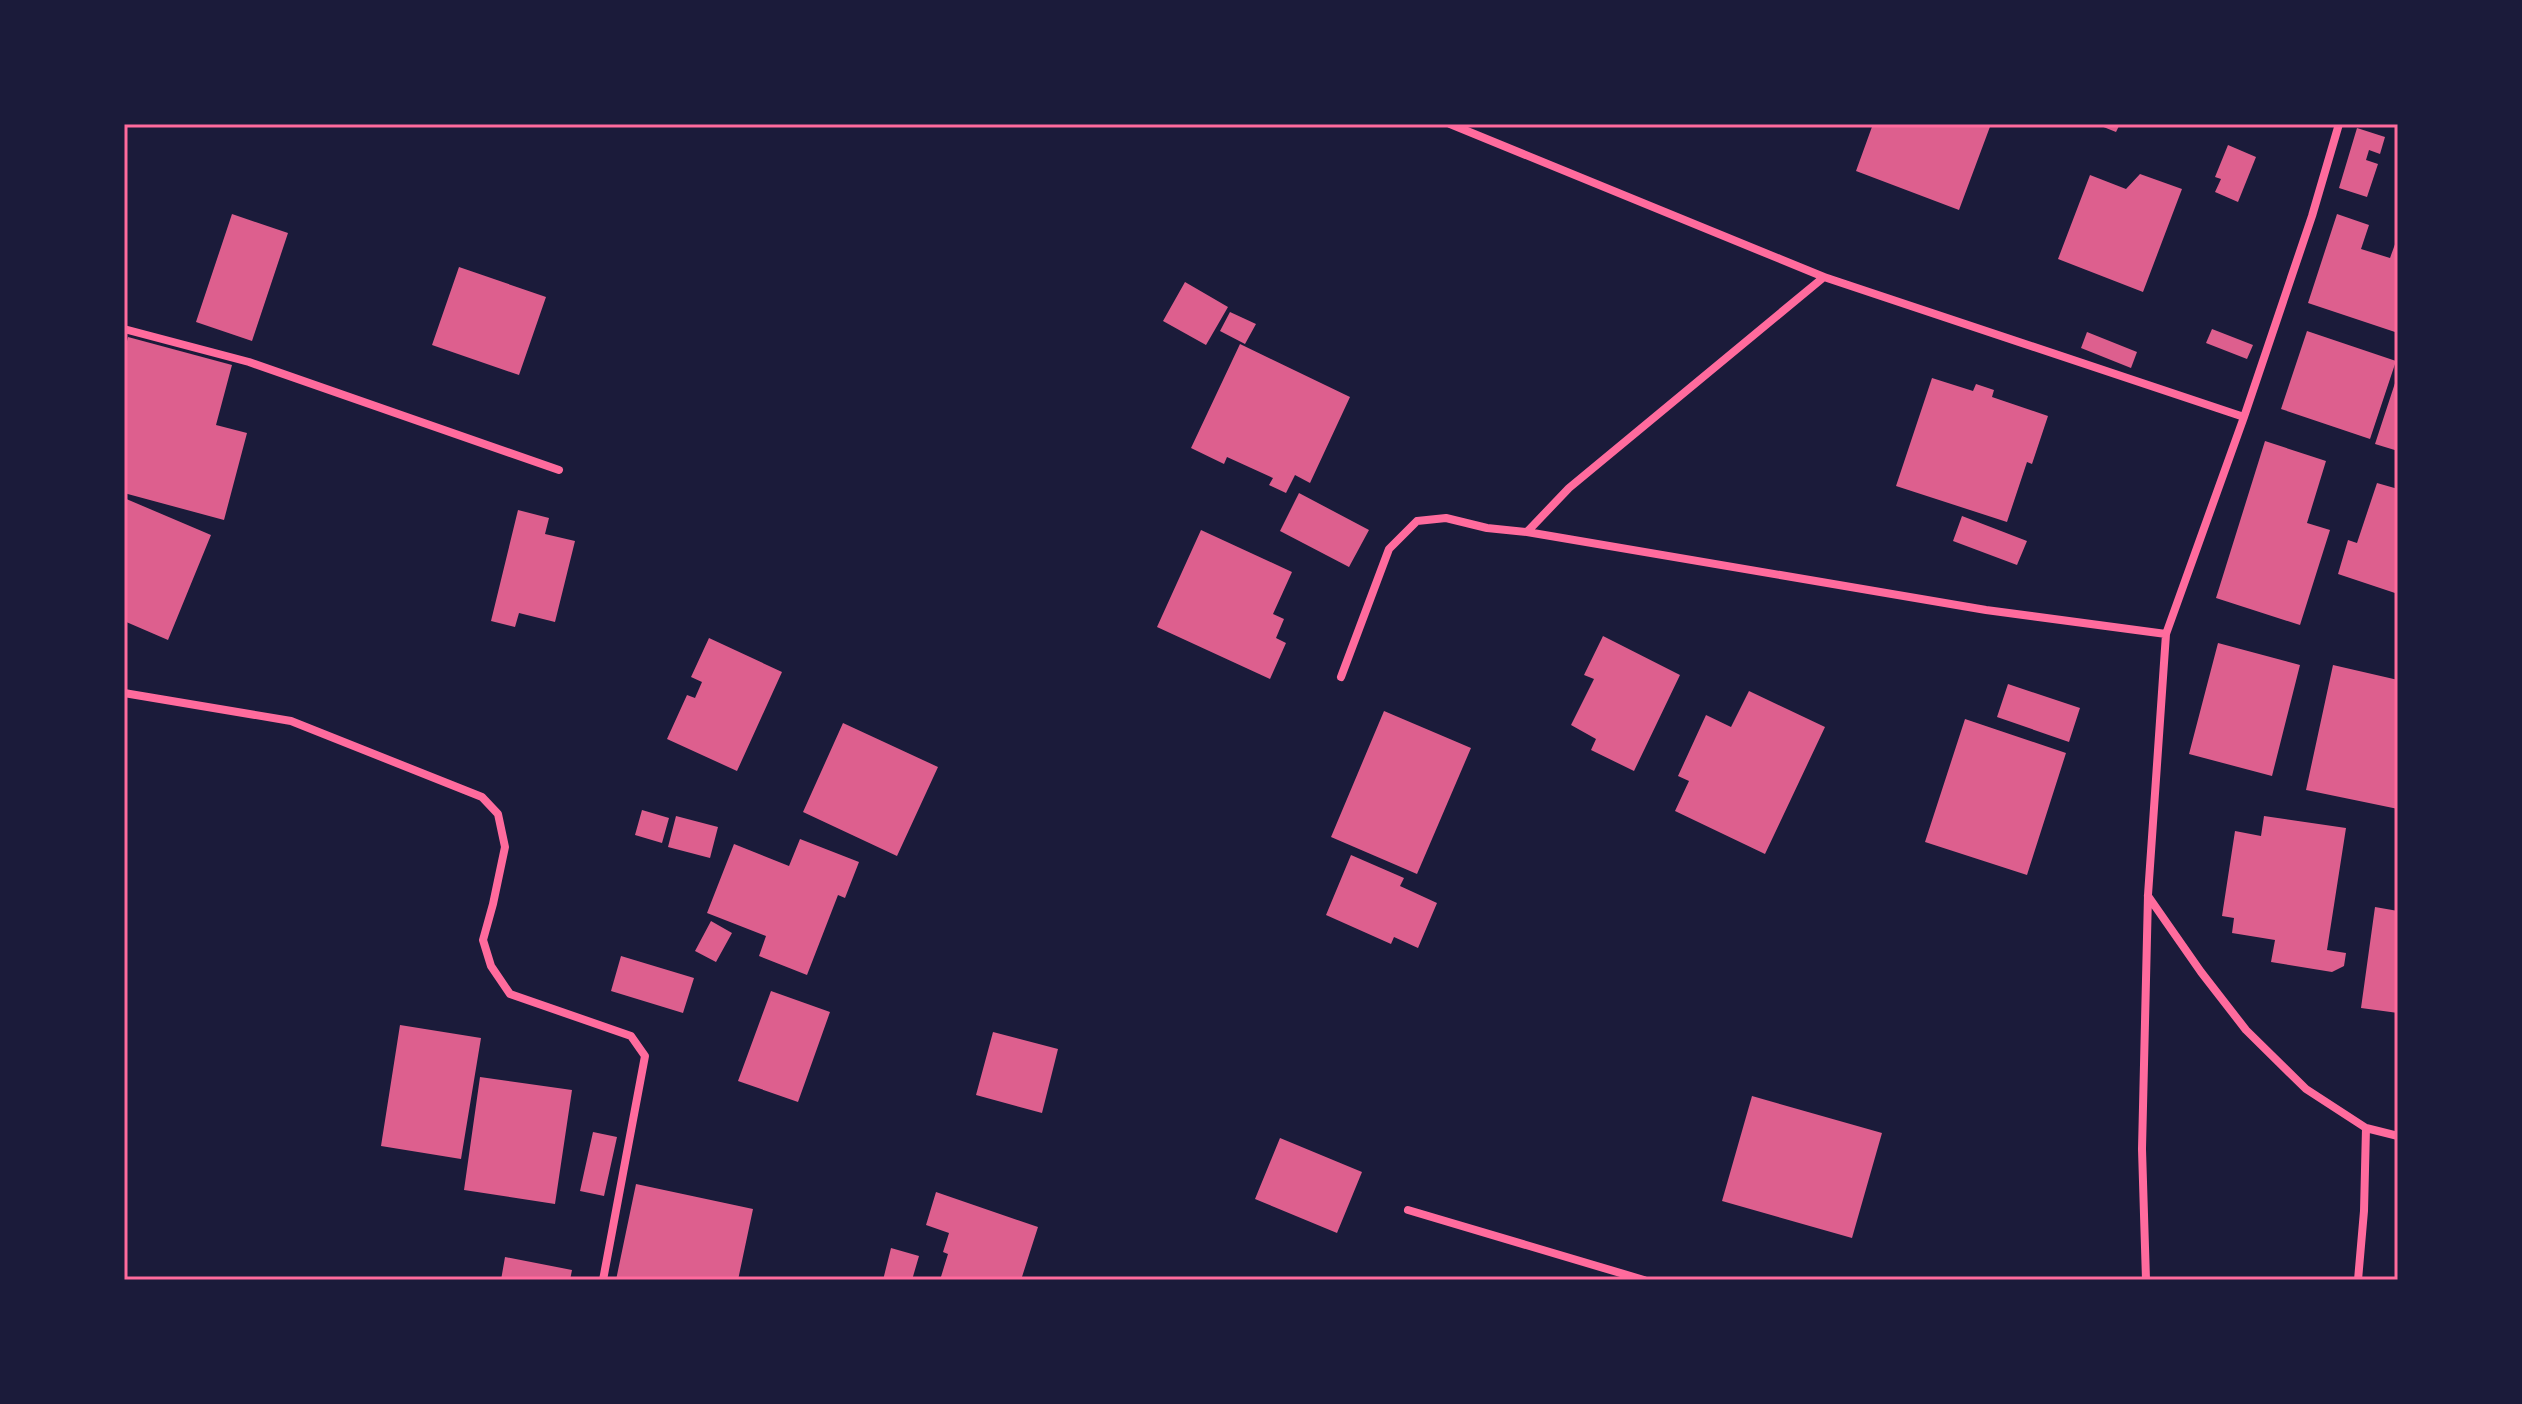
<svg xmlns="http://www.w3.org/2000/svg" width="2522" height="1404" font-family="Merriweather,serif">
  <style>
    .building { fill: #dd5f8e }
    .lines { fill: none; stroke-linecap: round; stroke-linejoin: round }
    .minor { stroke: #ff6b9d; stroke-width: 8 }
    .neatline { fill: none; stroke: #ff6b9d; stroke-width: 3 }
  </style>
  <rect width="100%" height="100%" fill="#1b1b3a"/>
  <path class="building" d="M1873 124H1991L1959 210 1856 171Z
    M2096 124H2120L2116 132Z
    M2357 128 2385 137 2380 154 2369 150 2366 160 2378 164 2367 197 2339 188Z
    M2228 145 2256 157 2238 202 2215 192 2221 179 2215 177Z
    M2140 174 2182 189 2143 292 2058 259 2090 175 2126 189Z
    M232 214 288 233 252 341 196 322Z
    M2337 214 2369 225 2361 249 2390 258 2398 236V333L2308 303Z
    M459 267 546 297 519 375 432 345Z
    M1185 282 1228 307 1206 345 1163 321Z
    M1230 312 1256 324 1245 344 1220 331Z
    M2212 329 2253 345 2247 359 2206 343Z
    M2307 331 2396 361 2370 439 2281 409Z
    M2087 332 2137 352 2131 368 2081 348Z
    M128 337 232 365 216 425 247 433 224 520 124 493V354Z
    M1240 344 1350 397 1310 483 1295 475 1286 493 1269 485 1273 478 1227 457 1224 464 1191 448Z
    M2397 377H2398V451L2375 444Z
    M1932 378 1973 391 1976 384 1994 390 1992 397 2048 416 2032 464 2027 462 2007 522 1896 486Z
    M2265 441 2326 461 2307 523 2330 530 2300 625 2216 598Z
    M2377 483 2398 489V594L2338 574 2348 540 2357 543Z
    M1299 493 1369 530 1349 567 1280 531Z
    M124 498 211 535 168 640 124 621Z
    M518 510 549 518 545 534 575 541 555 622 519 613 515 627 491 621Z
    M1962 516 2027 541 2017 565 1953 541Z
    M1201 530 1292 572 1273 614 1284 619 1276 638 1286 643 1270 679 1157 627Z
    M1603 636 1680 675 1634 771 1591 750 1596 739 1571 725 1594 679 1584 675Z
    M709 638 782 672 737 771 667 739 687 695 695 698 702 682 691 677Z
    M2218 643 2300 665 2272 776 2189 754Z
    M2333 665 2398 680V809L2306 790Z
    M2008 684 2080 708 2069 742 1997 717Z
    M1749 691 1825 727 1765 854 1675 811 1689 781 1678 776 1706 715 1731 727Z
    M1384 711 1471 748 1417 874 1331 837Z
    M1965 719 2066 753 2027 875 1925 842Z
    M843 723 938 767 897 856 803 812Z
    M642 810 669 818 662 843 635 835Z
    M676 816 718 827 710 858 668 847Z
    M2264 816 2346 828 2327 950 2346 953 2344 966 2332 972 2271 962 2275 940 2232 933 2234 918 2222 916 2235 831 2261 836Z
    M800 839 859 862 845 898 838 895 807 975 759 956 766 936 707 913 734 844 789 866Z
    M1351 855 1404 878 1400 886 1437 903 1418 948 1394 937 1391 944 1326 915Z
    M2375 907 2398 911V1013L2361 1008Z
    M711 921 732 933 716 962 695 951Z
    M621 956 694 978 683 1013 611 991Z
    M771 991 830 1012 798 1102 738 1081Z
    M400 1025 481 1038 461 1159 381 1146Z
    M993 1032 1058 1049 1042 1113 976 1095Z
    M480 1077 572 1090 555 1204 464 1190Z
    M1752 1096 1882 1133 1852 1238 1722 1201Z
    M593 1132 617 1137 604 1196 580 1191Z
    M1280 1138 1362 1172 1337 1233 1255 1199Z
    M636 1184 753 1209 738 1280H616Z
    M936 1192 1038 1227 1021 1280H940L948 1254 943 1252 949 1233 926 1225Z
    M891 1248 919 1256 912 1280H883Z
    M505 1257 572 1270 570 1280H501Z"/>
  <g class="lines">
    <path class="minor" d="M1450 124 1824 277 2244 417
      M124 329 249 362 559 470
      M1527 532 1986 610 2166 634
      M1341 677 1389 549 1417 521 1446 518 1487 528 1527 532 1569 488 1824 277
      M124 693 291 721 482 797 498 814 505 847 493 904 483 940 491 966 510 994 631 1036 645 1056 603 1280
      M2148 896 2201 972 2246 1030 2306 1089 2366 1128 2398 1136
      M1408 1210 1644 1280
      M2146 1280 2142 1149 2148 895 2166 634 2244 417 2312 216 2339 124
      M2358 1280 2364 1211 2366 1128"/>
  </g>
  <rect width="2522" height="1404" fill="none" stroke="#1b1b3a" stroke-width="252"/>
  <rect x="126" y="126" width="2270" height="1152" class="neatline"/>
</svg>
